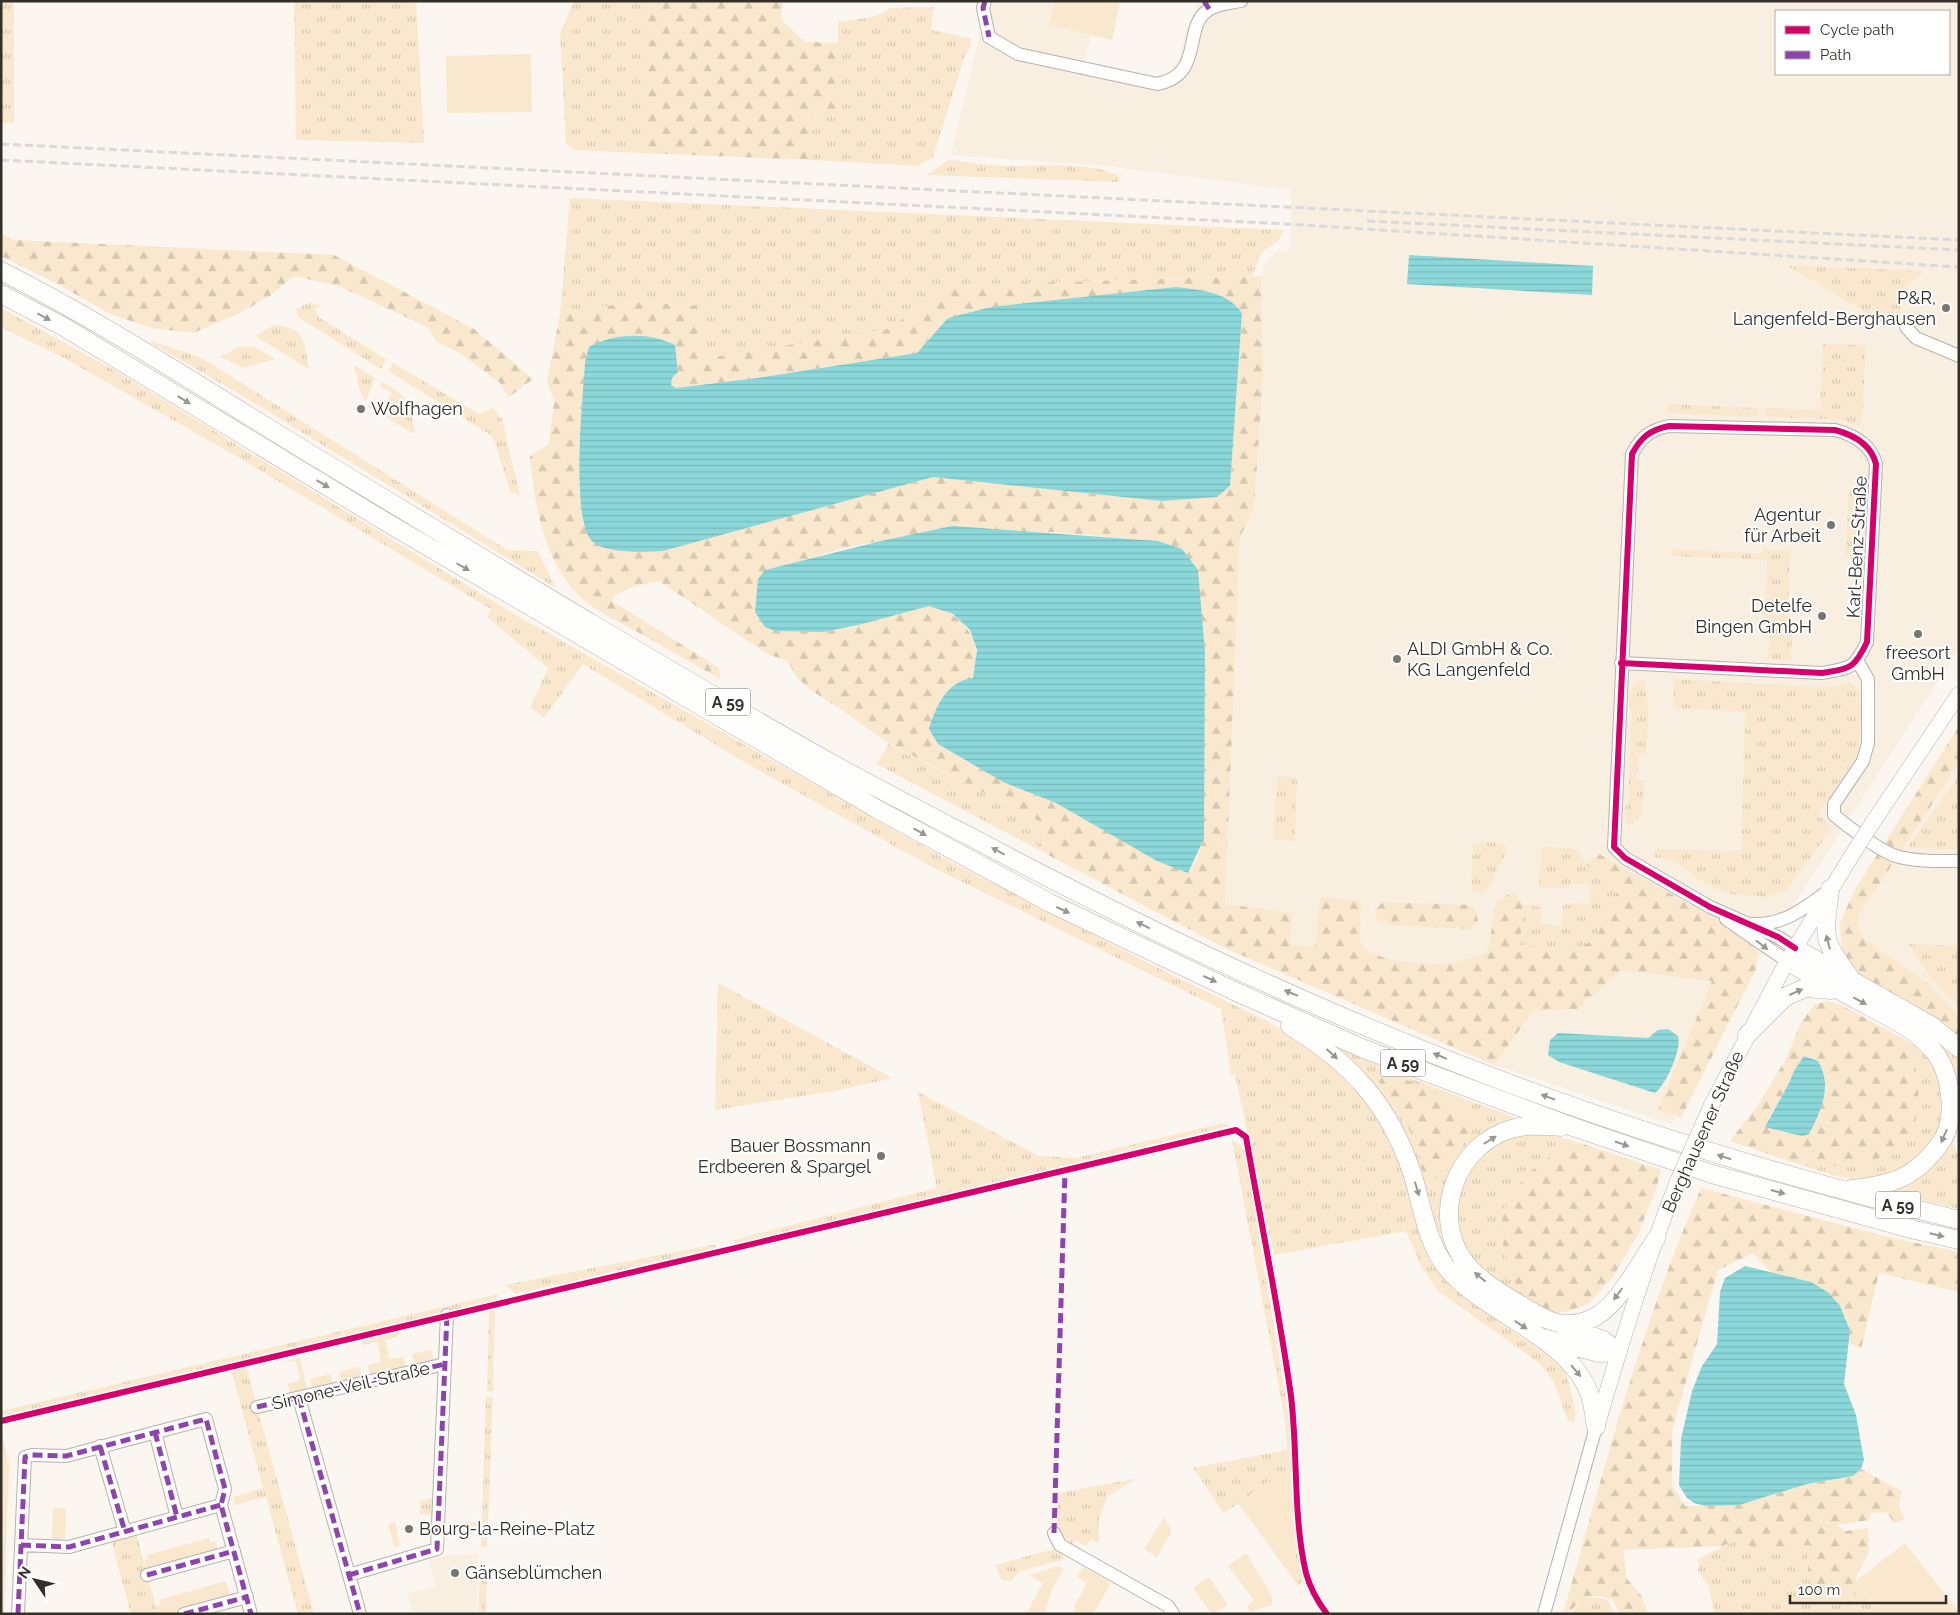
<svg xmlns="http://www.w3.org/2000/svg" width="1960" height="1615" font-family="Raleway,sans-serif">
  <style>
    .built { fill: #f9efe1; fill-rule: evenodd }
    .grass { fill: url(#grass-tufts); fill-rule: evenodd }
    .forest { fill: url(#forest-firs); fill-rule: evenodd }
    .garden { fill: #f9e8cd }
    .water { fill: url(#water-rules) }
    .lines { fill: none; stroke-linecap: round; stroke-linejoin: round }
    .minor-casing { stroke: #b5b1ac; stroke-width: 14 }
    .major-casing { stroke: #b5b1ac; stroke-width: 16 }
    .highway-casing { stroke: #b5b1ac; stroke-width: 19 }
    .minor { stroke: #fefefd; stroke-width: 12 }
    .major { stroke: #fefefd; stroke-width: 15 }
    .highway { stroke: #fefefd; stroke-width: 18 }
    .rail { stroke: #dbd9d7; stroke-width: 3; stroke-dasharray: 8 4; stroke-linecap: butt }
    .major-bridge-casing { stroke: #b5b1ac; stroke-width: 16; stroke-linecap: butt }
    .major-bridge { stroke: #fefefd; stroke-width: 15 }
    .quiet { stroke: #8e44ad; stroke-width: 5; stroke-dasharray: 10 5; stroke-linecap: butt }
    .cycleway-casing { stroke: #fff; stroke-width: 9 }
    .cycleway { stroke: #d6006c; stroke-width: 6 }
    .oneway { fill: #989794 }
    .poi-dot { fill: #79756f; stroke: #fff; stroke-width: 2 }
    .labels { text-anchor: middle; stroke-width: 4; stroke-linejoin: round; paint-order: stroke }
    .shield { fill: #fff; stroke: #706e6a; stroke-width: 1 }
    .shield-label { font-size: 16px; font-weight: bold; fill: #33302a }
    .poi-label { font-size: 18px; fill: #33302a; stroke: #fff; text-anchor: end }
    .street-label { font-size: 18px; fill: #33302a; stroke: #fff }
  </style>
  <defs>
    <pattern id="grass-tufts" width="24" height="20" patternUnits="userSpaceOnUse" patternTransform="scale(1.25)"><rect width="24" height="20" fill="#f9e8cd"/><path d="M3 7l-1-3M5 7V3M7 7l1-3M15 17l-1-3M17 17v-4M19 17l1-3" fill="none" stroke="#d6c7b0"/></pattern>
    <pattern id="forest-firs" width="22" height="20" patternUnits="userSpaceOnUse" patternTransform="scale(1.25)"><rect width="22" height="20" fill="#f9e8cd"/><path d="M5 1l3.5 6h-7zM16 11l3.5 6h-7z" fill="#d6c7b0"/></pattern>
    <pattern id="water-rules" width="6" height="5" patternUnits="userSpaceOnUse" patternTransform="scale(1.25)"><rect width="6" height="5" fill="#8bd7da"/><path d="M0 2.5h6" fill="none" stroke="#78b9bb"/></pattern>
  </defs>
  <rect width="100%" height="100%" fill="#fbf6f0"/>
  <path class="built" d="M988 1H1055L1049 25 1091 34 1085 62 1153 77 1165 75 1173 68 1180 56 1186 29 1196 10 1197 1H1959V648L1724 1013 1672 1124 1494 1065 1223 947 1240 537 1254 508 1263 378 1261 276 1267 260 1276 253 1291 249V190L1107 166 951 155ZM1776 11H1949V74H1776Z
    M1959 763V1016L1927 982 1864 938 1858 925 1859 915Z
    M452 1554H478L477 1614H425L424 1611 413 1613 408 1594 436 1586 429 1560Z"/>
  <path class="grass" d="M1 1H14V123H1Z
    M294 1H416L424 143 296 140Z
    M574 1H642L643 153 575 150 566 143 560 33Z
    M934 7 931 30 970 38 971 47 965 55 933 157 918 166 813 160 808 109H838V22L872 17 891 8Z
    M949 160C969 162 990 166 1010 166 1042 167 1092 160 1120 177L1119 182 926 175Z
    M570 198 1284 230 1278 241 1262 252 1252 276 955 285 887 329 700 359 702 306 631 302 560 314Z
    M1786 265 1921 271V275C1901 285 1902 303 1899 322H1891L1890 327Z
    M310 302 322 306 315 309 320 318 386 359 381 369 298 317 296 309Z
    M1 308 121 374 509 611 951 862 1174 976 1265 1020 1308 1045 1334 1066 1358 1093 1378 1120 1405 1176 1428 1255 1441 1275 1470 1302 1547 1355 1566 1373 1575 1407V1423L1568 1421 1554 1382 1539 1363 1438 1291 1422 1268 1406 1231 1274 1255 1235 1075H1231L1221 1009 932 867 749 765 583 664 544 718 530 707 548 668 487 617 491 609 243 460 64 358 1 327Z
    M274 325C306 327 304 343 309 369L255 336Z
    M152 341 202 358 507 550 537 551 556 588 248 399 150 342Z
    M1823 344 1866 345 1862 422 1859 426 1833 419 1765 417V408L1820 410Z
    M246 346 257 348 275 359 243 368 220 357 236 348Z
    M393 363 479 414 493 408 502 419 520 496 510 491 494 440 489 434 388 371Z
    M354 365 375 378 366 401 360 392Z
    M382 381C410 399 408 400 415 432L413 433 369 407 373 399 384 406 392 393 380 386Z
    M1668 404 1759 408 1758 417 1667 413Z
    M1849 491 1865 493 1862 499 1859 556 1845 555Z
    M1672 549 1762 554 1763 549 1791 551 1786 631H1792L1791 660 1768 659 1770 621H1765L1767 560 1672 556Z
    M1644 679 1649 710 1646 754 1639 755 1637 779 1645 781 1642 814 1633 824 1625 823V809L1628 802 1632 710C1624 698 1632 683 1644 679Z
    M1673 679 1818 687H1835L1849 682 1856 687 1862 695 1860 741 1857 755 1820 811 1819 816 1833 827 1786 891 1767 897 1731 894 1704 883 1676 862 1654 857 1655 849 1741 851 1745 712 1674 708Z
    M888 744 1050 827 1037 849 877 764Z
    M1277 776 1294 777 1297 781 1295 841 1273 839Z
    M1959 776V850L1908 847Z
    M1496 842 1505 845 1507 851 1490 886 1483 893 1471 891 1473 843Z
    M1541 846 1577 849 1585 864 1618 889 1596 938 1576 950 1520 945 1523 904 1541 907 1540 924 1562 926 1563 906 1568 903 1589 904 1590 884 1570 883 1569 888 1539 887Z
    M1908 944 1959 946V1006L1931 978Z
    M1817 968 1959 1054V1125L1953 1144 1959 1157V1209L1882 1191 1942 1151 1943 1057Z
    M718 983 892 1078 839 1090 715 1110Z
    M1326 1042 1396 1073 1524 1121 1448 1180 1462 1264 1584 1342 1546 1328 1466 1277 1445 1257 1419 1176ZM1391 1076C1423 1087 1445 1096 1468 1121L1469 1138 1456 1152 1444 1174 1422 1173 1418 1144 1379 1082Z
    M1913 1044C1918 1049 1926 1054 1930 1060 1950 1087 1945 1136 1921 1159 1909 1171 1888 1178 1872 1180 1849 1182 1825 1172 1804 1166H1837L1919 1076 1907 1055Z
    M918 1092 1039 1156 1076 1158 1223 1123 1230 1126 738 1244 733 1240 937 1188Z
    M1523 1133 1550 1134 1577 1142 1548 1158 1502 1213C1503 1247 1507 1274 1528 1301L1478 1267 1466 1253 1455 1229 1459 1183 1467 1168 1498 1141Z
    M1232 1140 1244 1148 1289 1417 1304 1582 1298 1586 1289 1469 1224 1513 1193 1468 1287 1450 1285 1419Z
    M711 1245H716L717 1248 515 1294 505 1285Z
    M498 1294 497 1300 1 1418V1411Z
    M489 1311H495L493 1391H487Z
    M246 1366 314 1614H298L266 1497 235 1505 233 1497 263 1488 231 1370Z
    M486 1397H493L487 1547H481Z
    M1135 1479 1107 1497 1099 1520V1543L1091 1539 1086 1546 1076 1540 1071 1546C1052 1538 1057 1510 1058 1493Z
    M432 1498V1515L420 1514V1501Z
    M136 1533 158 1614H131L111 1540Z
    M1736 1540 1810 1545 1808 1571 1855 1592 1856 1580 1882 1614H1715L1708 1585 1698 1571V1559Z
    M1054 1549 1064 1557 1062 1560 1020 1571 1011 1581 1002 1580 995 1565Z
    M487 1573 486 1614H478L480 1574Z
    M1583 1596 1607 1599 1615 1614H1571Z"/>
  <path class="forest" d="M642 1H783L781 19 805 42 838 43V109L808 110 813 160 643 153Z
    M1 233 14 240 334 255 474 329 533 379 509 397 499 382 458 352 436 342 429 328 339 286 294 276 271 295 238 314 193 333 153 328 112 315 58 284 1 256Z
    M1261 276 1263 378 1254 508 1240 537 1225 904 1293 913 1290 945 1315 947 1319 900 1322 897 1359 900 1361 905 1360 939 1366 950 1389 960 1442 965 1483 955 1489 946 1496 901 1513 892 1523 904 1520 945 1576 950 1596 938 1618 890 1585 864 1599 854 1716 919 1757 950V967L1681 1118 1658 1109 1712 981 1622 970 1577 1009 1533 1011 1494 1065 1223 947 1037 849 1050 827 888 743 842 710 809 689 796 676 787 660 769 655 659 581C644 585 620 586 612 601L719 668 720 679C694 664 667 649 641 634 616 620 583 606 567 582 541 545 534 500 530 456L549 444 554 400 547 382 560 314 631 302 702 306 701 359 887 329 955 285ZM1176 288C1200 290 1227 291 1242 313L1230 486 1217 497 1161 501 933 477 663 551 583 524 579 489 585 363 623 336 665 340 675 345 671 385 676 388 757 378 917 353 948 318ZM1052 532 1158 541 1182 549 1204 839 1196 860 1188 873 1056 803 1003 782 938 744C958 707 999 657 960 621 953 614 940 607 929 606 917 605 874 621 859 625 831 632 804 632 775 631L811 559C880 531 978 536 1052 532Z
    M1959 726V763L1859 915 1858 925 1864 938 1927 982 1959 1016V1038L1864 981 1842 957 1840 923 1854 891Z
    M1383 902 1468 905 1476 910 1478 921 1470 929 1386 925 1377 921 1375 910Z
    M1827 1001 1841 1005 1913 1044 1907 1055 1919 1076 1918 1106 1913 1139 1875 1160 1837 1166H1804L1730 1141 1758 1105 1787 1057 1800 1024 1814 1005ZM1818 1061 1822 1068 1826 1092 1789 1133 1776 1131 1769 1118 1789 1083 1794 1071Z
    M1383 1075C1415 1078 1447 1098 1468 1121L1469 1138 1456 1152 1444 1174 1433 1180 1422 1173 1418 1144 1379 1082Z
    M1577 1142 1661 1170 1656 1190 1638 1234 1613 1277 1588 1304 1569 1311 1552 1314 1528 1301 1515 1285 1503 1244 1502 1213 1525 1176 1548 1158Z
    M1701 1188 1884 1236 1959 1252V1292L1879 1273 1861 1349 1849 1343 1850 1330 1846 1317 1811 1282 1772 1273 1753 1253 1718 1270 1672 1431V1485L1685 1506 1739 1505 1807 1484 1853 1476 1861 1469 1902 1491 1899 1506 1905 1519 1895 1523 1886 1512 1871 1513 1869 1520 1836 1525 1846 1531 1868 1528 1869 1552 1857 1574 1855 1592 1849 1605 1837 1606 1818 1598 1808 1571 1810 1545 1753 1549C1742 1538 1735 1541 1722 1546L1623 1550 1627 1579 1641 1595 1648 1614H1620L1613 1600 1601 1596H1583L1572 1610 1563 1614C1604 1470 1641 1325 1701 1188Z"/>
  <path class="garden" d="M1055 1H1120L1112 40 1049 25Z
    M531 54 532 112 447 113 446 56Z
    M398 1332 399 1336 385 1340 390 1359 403 1357 406 1367 370 1375 368 1365 381 1362 377 1342 363 1345 362 1340Z
    M432 1350 434 1363 415 1365 412 1354Z
    M300 1358 308 1392 290 1394 288 1384 300 1380 296 1361 283 1362Z
    M359 1367 362 1378 342 1383 339 1372Z
    M330 1374 333 1384 313 1389 310 1379Z
    M1 1432 9 1464 4 1614H1Z
    M1289 1468 1298 1586 1238 1503Z
    M53 1508 66 1509 65 1542 52 1541Z
    M1164 1517 1172 1531 1157 1557 1144 1549Z
    M395 1522 400 1545 394 1547 388 1524Z
    M466 1522H482V1531H466Z
    M209 1538 210 1542 215 1541 219 1553 151 1570 150 1567 146 1569 144 1560 148 1559 147 1555Z
    M1905 1543 1959 1612V1614H1882L1857 1580Z
    M1246 1553 1272 1596V1605L1250 1612 1247 1606 1254 1600 1228 1566Z
    M1059 1566 1064 1569 1053 1587 1044 1614H1026L1043 1583 1029 1575Z
    M1083 1567 1111 1583 1093 1614H1074L1076 1609 1073 1608 1087 1583 1077 1577Z
    M1209 1577 1228 1605 1212 1614 1193 1588Z
    M226 1581 231 1598 172 1614H159L156 1605 160 1604 159 1600Z
    M147 1594 152 1613 146 1614 141 1596Z"/>
  <path class="water" d="M1409 255 1593 266 1592 295 1407 284Z
    M1176 287C1200 290 1227 291 1242 313L1230 486 1217 497 1161 501 933 477 663 551C646 552 605 554 592 541 570 519 583 397 585 363L589 347C614 333 649 332 675 345L678 372 672 378 671 385 676 388 757 378 917 353 948 318 991 307Z
    M952 526 1158 541 1182 549 1198 570 1205 652 1204 839 1188 873 1157 861 1056 803 1003 782 938 744 929 729C936 706 947 681 973 678L977 650 970 630 953 614 929 606 858 625 823 632 775 631 765 627 755 612 758 579 765 570 881 541Z
    M1668 1029 1678 1036C1682 1049 1666 1085 1655 1093L1559 1062 1548 1055 1550 1040 1558 1033 1648 1038 1658 1030Z
    M1804 1056 1818 1061C1833 1087 1821 1110 1809 1134L1802 1136 1765 1127 1789 1083 1794 1071Z
    M1745 1266 1811 1282 1829 1293 1840 1306 1850 1330 1844 1384 1856 1415 1864 1460 1861 1469 1853 1476 1807 1484 1739 1505 1705 1506 1694 1503 1687 1498 1679 1485 1681 1439 1692 1391 1702 1366 1717 1344 1720 1292 1725 1278Z"/>
  <g class="lines">
    <g class="minor-casing">
      <path id="minor" d="M985 1 983 8 989 37 1018 54 1157 84C1206 75 1181 25 1210 9 1218 4 1231 3 1241 1
        M1906 327 1916 338 1959 356
        M1858 662 1868 679V743L1863 761 1834 804V815C1847 826 1880 851 1896 856 1916 862 1939 861 1959 861
        M1621 663 1822 673C1851 668 1854 669 1867 642L1876 464C1871 444 1854 435 1835 430L1669 426C1650 430 1641 437 1632 454L1614 847 1625 858 1710 907 1778 937 1795 948
        M1726 919 1787 961
        M1754 924C1784 925 1805 908 1828 891
        M299 1398 360 1614
        M257 1407 445 1364
        M155 1432 177 1517
        M100 1446 125 1532
        M1054 1533 1060 1545 1168 1606 1173 1614
        M21 1545 69 1547 221 1505
        M147 1575 234 1551
        M349 1575 437 1549 447 1315
        M18 1614 25 1457 32 1455 66 1456 206 1419 225 1489 221 1505 251 1614
        M184 1614 247 1597
        M1544 1614 1596 1427"/>
    </g>
    <g class="major-casing">
      <path id="major" d="M1873 822 1959 694
        M1711 1106 1787 961 1849 860
        M1597 1426C1621 1343 1646 1261 1678 1180"/>
    </g>
    <g class="highway-casing">
      <path id="highway" d="M1 271C106 324 204 389 304 450 479 556 654 663 833 764 878 789 923 812 969 836 1136 925 1309 1008 1487 1075 1641 1134 1799 1181 1959 1220
        M1 294 64 327 391 525 877 809 1050 903 1232 990 1364 1049 1576 1128 1712 1174 1915 1230 1959 1240
        M1830 889C1825 935 1820 938 1849 976
        M1795 948 1932 1026 1959 1048
        M1787 961C1814 977 1842 992 1870 1007 1891 1018 1914 1029 1930 1047 1943 1060 1948 1077 1950 1095 1952 1110 1950 1130 1941 1142 1917 1177 1893 1185 1851 1189
        M1290 1026C1351 1063 1389 1104 1412 1173 1423 1206 1426 1247 1452 1274 1491 1315 1565 1337 1588 1390 1593 1401 1594 1416 1596 1427
        M1747 1035 1785 997 1805 988 1831 990
        M1561 1127C1545 1126 1527 1124 1511 1129 1457 1145 1430 1214 1464 1261 1478 1280 1501 1293 1521 1305 1546 1321 1566 1332 1595 1317 1619 1304 1641 1261 1656 1239
        M1563 1325 1603 1340 1618 1352
        M1543 1338 1599 1353 1618 1352"/>
    </g>
    <use href="#minor" class="minor"/>
    <use href="#major" class="major"/>
    <use href="#highway" class="highway"/>
    <path class="rail" d="M1 144 1959 240
      M1 160 1287 224 1959 267
      M1367 221 1959 250"/>
    <g class="major-bridge-casing">
      <path id="major-bridge" d="M1849 860 1873 822
        M1678 1180 1711 1106"/>
    </g>
    <use href="#major-bridge" class="major-bridge"/>
    <path class="quiet" d="M985 1 983 8 989 37
      M1204 1 1209 9
      M299 1398 360 1614
      M257 1407 445 1364
      M155 1432 177 1517
      M100 1446 125 1532
      M1054 1533 1065 1171
      M21 1545 69 1547 221 1505
      M147 1575 234 1551
      M349 1575 437 1549 447 1315
      M18 1614 25 1457 32 1455 66 1456 206 1419 225 1489 221 1505 251 1614
      M184 1614 247 1597"/>
    <g class="cycleway-casing">
      <path id="cycleway" d="M1621 663 1822 673C1851 668 1854 669 1867 642L1876 464C1871 444 1854 435 1835 430L1669 426C1650 430 1641 437 1632 454L1614 847 1625 858 1710 907 1778 937 1795 948
        M1 1421 1236 1130 1246 1137C1261 1223 1279 1309 1291 1396 1298 1453 1293 1518 1306 1573 1310 1588 1318 1602 1327 1614"/>
    </g>
    <use href="#cycleway" class="cycleway"/>
  </g>
  <defs><path id="oneway-solid" d="M-6-.8H1V-3.2L6.5 0L1 3.2V.8H-6Z" transform="scale(1.25)"/></defs>
  <g class="oneway">
    <use href="#oneway-solid" transform="translate(44 317) rotate(28)"/>
    <use href="#oneway-solid" transform="translate(184 400) rotate(31)"/>
    <use href="#oneway-solid" transform="translate(323 484) rotate(31)"/>
    <use href="#oneway-solid" transform="translate(463 567) rotate(30)"/>
    <use href="#oneway-solid" transform="translate(920 832) rotate(29)"/>
    <use href="#oneway-solid" transform="translate(998 851) rotate(-152)"/>
    <use href="#oneway-solid" transform="translate(1063 910) rotate(25)"/>
    <use href="#oneway-solid" transform="translate(1143 925) rotate(-154)"/>
    <use href="#oneway-solid" transform="translate(1828 942) rotate(-105)"/>
    <use href="#oneway-solid" transform="translate(1762 945) rotate(37)"/>
    <use href="#oneway-solid" transform="translate(1210 979) rotate(25)"/>
    <use href="#oneway-solid" transform="translate(1796 992) rotate(-24)"/>
    <use href="#oneway-solid" transform="translate(1291 993) rotate(-157)"/>
    <use href="#oneway-solid" transform="translate(1860 1001) rotate(28)"/>
    <use href="#oneway-solid" transform="translate(1332 1054) rotate(42)"/>
    <use href="#oneway-solid" transform="translate(1440 1056) rotate(-158)"/>
    <use href="#oneway-solid" transform="translate(1548 1097) rotate(-160)"/>
    <use href="#oneway-solid" transform="translate(1944 1136) rotate(114)"/>
    <use href="#oneway-solid" transform="translate(1490 1140) rotate(-32)"/>
    <use href="#oneway-solid" transform="translate(1622 1144) rotate(19)"/>
    <use href="#oneway-solid" transform="translate(1724 1157) rotate(-163)"/>
    <use href="#oneway-solid" transform="translate(1417 1189) rotate(74)"/>
    <use href="#oneway-solid" transform="translate(1778 1192) rotate(15)"/>
    <use href="#oneway-solid" transform="translate(1937 1235) rotate(13)"/>
    <use href="#oneway-solid" transform="translate(1480 1277) rotate(-140)"/>
    <use href="#oneway-solid" transform="translate(1618 1294) rotate(127)"/>
    <use href="#oneway-solid" transform="translate(1521 1325) rotate(33)"/>
    <use href="#oneway-solid" transform="translate(1576 1371) rotate(50)"/>
  </g>
  <g class="poi-dot">
    <circle cx="1946" cy="308" r="5"/>
    <circle cx="361" cy="409" r="5"/>
    <circle cx="1831" cy="525" r="5"/>
    <circle cx="1822" cy="616" r="5"/>
    <circle cx="1918" cy="634" r="5"/>
    <circle cx="1397" cy="659" r="5"/>
    <circle cx="881" cy="1156" r="5"/>
    <circle cx="409" cy="1529" r="5"/>
    <circle cx="455" cy="1573" r="5"/>
  </g>
  <g class="labels">
    <g class="shield">
      <rect x="705.5" y="688.5" width="45" height="27" rx="4"/>
      <rect x="1380.5" y="1049.5" width="45" height="27" rx="4"/>
      <rect x="1875.5" y="1191.5" width="45" height="27" rx="4"/>
    </g>
    <g class="shield-label">
      <text x="728" y="708">A 59</text>
      <text x="1403" y="1069">A 59</text>
      <text x="1898" y="1211">A 59</text>
    </g>
    <g class="poi-label">
      <text x="1936" y="304">P&amp;R,<tspan x="1936" dy="21">Langenfeld-Berghausen</tspan></text>
      <text x="371" y="415" text-anchor="start">Wolfhagen</text>
      <text x="1821" y="521">Agentur<tspan x="1821" dy="21">für Arbeit</tspan></text>
      <text x="1812" y="612">Detelfe<tspan x="1812" dy="21">Bingen GmbH</tspan></text>
      <text x="1407" y="655" text-anchor="start">ALDI GmbH &amp; Co.<tspan x="1407" dy="21">KG Langenfeld</tspan></text>
      <text x="1918" y="659" text-anchor="middle">freesort<tspan x="1918" dy="21">GmbH</tspan></text>
      <text x="871" y="1152">Bauer Bossmann<tspan x="871" dy="21">Erdbeeren &amp; Spargel</tspan></text>
      <text x="419" y="1535" text-anchor="start">Bourg-la-Reine-Platz</text>
      <text x="465" y="1579" text-anchor="start">Gänseblümchen</text>
    </g>
    <g class="street-label">
      <text transform="translate(1857 547) rotate(-87)" y="6">Karl-Benz-Straße</text>
      <text transform="translate(1703 1132) rotate(-66)" y="6">Berghausener Straße</text>
      <text transform="translate(351 1386) rotate(-13)" y="6">Simone-Veil-Straße</text>
    </g>
  </g>
  <rect width="1960" height="1615" fill="none" stroke="#33302a" stroke-width="5"/>
  <rect x="1775" y="10" width="175" height="65" fill="#ffffff" stroke="#adacaa"/>
  <rect x="1785" y="26" width="25" height="8" fill="#d6006c" stroke="#adacaa"/>
  <text x="1820" y="35" font-size="15" fill="#33302a">Cycle path</text>
  <rect x="1785" y="51" width="25" height="8" fill="#8e44ad" stroke="#adacaa"/>
  <text x="1820" y="60" font-size="15" fill="#33302a">Path</text>
  <g transform="translate(35 1580) rotate(305)" stroke="#ffffff" stroke-width="4" paint-order="stroke">
  <path d="M0-4L9 19L0 12L-9 19Z" fill="#33302a"/>
  <text y="-8" font-size="14" font-weight="bold" text-anchor="middle" fill="#33302a">N</text>
  </g>
  <path d="M1790 1595v8h156v-8" fill="none" stroke="#33302a" stroke-width="2.5"/>
  <text x="1798" y="1595" font-size="15" fill="#33302a" stroke="#ffffff" stroke-width="4" paint-order="stroke">100 m</text>
</svg>
